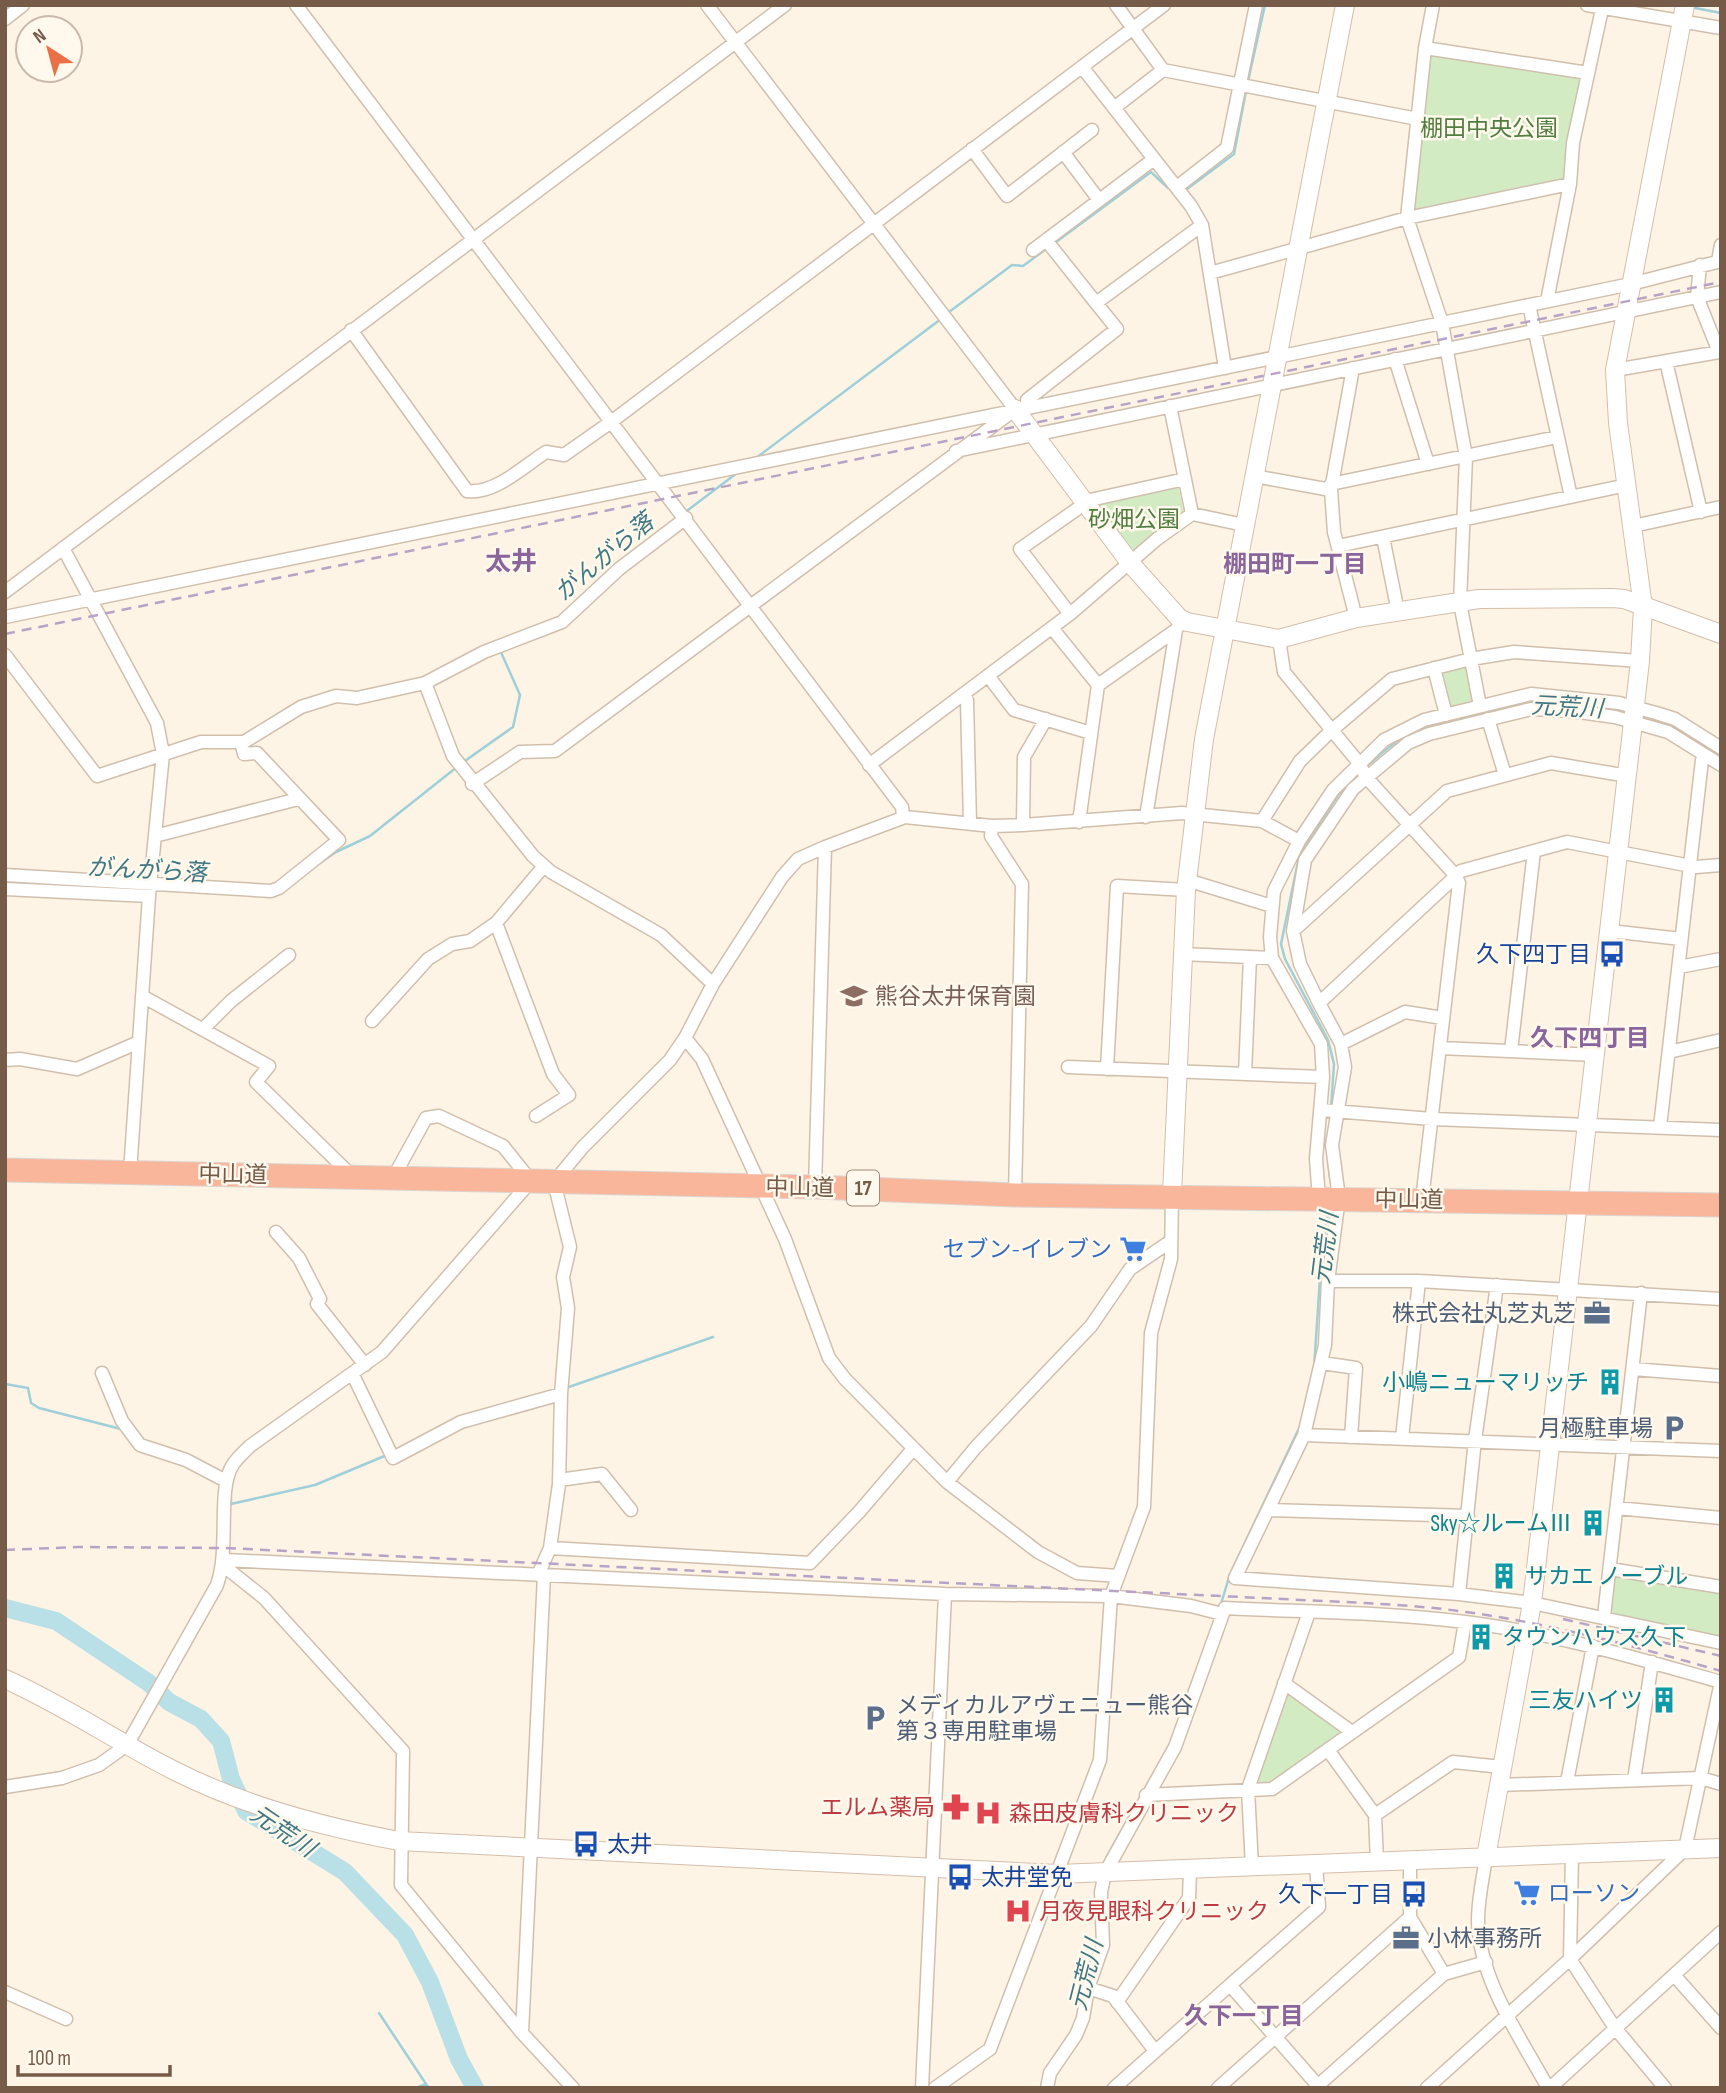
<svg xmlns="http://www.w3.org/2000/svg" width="1726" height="2093" font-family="'Sofia Sans Condensed','Noto Sans JP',sans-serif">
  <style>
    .green { fill: #d2ebc3 }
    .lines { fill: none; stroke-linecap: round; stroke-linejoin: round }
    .stream { stroke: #9fcfd9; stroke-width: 2.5 }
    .river { stroke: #b9dfe7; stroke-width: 18 }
    .street-casing { stroke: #d1bfad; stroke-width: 15 }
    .secondary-casing { stroke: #d4beab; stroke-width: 20 }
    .highway-casing { stroke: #dcd4d0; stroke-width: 25 }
    .street { stroke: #fff; stroke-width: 12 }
    .secondary { stroke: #fff; stroke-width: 18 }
    .highway { stroke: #f9b69b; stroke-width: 23 }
    .rail { stroke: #b8a3c7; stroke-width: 2.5; stroke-dasharray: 10 7; stroke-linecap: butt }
    .labels { text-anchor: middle; stroke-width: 5; stroke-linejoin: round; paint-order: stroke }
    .shield { fill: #fff8ec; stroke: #a08a7a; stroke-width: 2 }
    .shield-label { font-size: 21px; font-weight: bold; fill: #775b49 }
    .park-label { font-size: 23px; fill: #517d41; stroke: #fff8ec }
    .transit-label { font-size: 23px; fill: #164399; stroke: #fff8ec; text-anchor: end }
    .education-label { font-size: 23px; fill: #785e54; stroke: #fff8ec; text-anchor: start }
    .street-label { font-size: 23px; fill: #775b49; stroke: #fff8ec }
    .shop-label { font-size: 23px; fill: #366cbe; stroke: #fff8ec; text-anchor: end }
    .service-label { font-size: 23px; fill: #4e5e75; stroke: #fff8ec; text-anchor: end }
    .culture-label { font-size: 23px; fill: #0d838f; stroke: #fff8ec; text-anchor: end }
    .health-label { font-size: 23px; fill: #be3a42; stroke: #fff8ec; text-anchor: start }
    .water-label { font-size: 24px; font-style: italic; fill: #3f7783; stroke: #fff8ec }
    .neighbourhood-label { font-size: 24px; font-weight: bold; fill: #8a659b; stroke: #fff8ec }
    .quarter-label { font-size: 26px; font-weight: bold; fill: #8a659b; stroke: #fff8ec }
  </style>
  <rect width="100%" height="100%" fill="#fdf4e5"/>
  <path class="green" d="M1429 53 1584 79 1564 178 1412 212Z
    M1178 485 1184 513 1130 552 1094 505Z
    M1466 666 1475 701 1446 709 1437 672Z
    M1614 1574 1721 1591V1639L1613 1614 1609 1609Z
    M1287 1691 1345 1732 1271 1785H1254Z"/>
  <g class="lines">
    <path class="stream" d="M1690 7 1721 13
      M5 10 12 5
      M1248 81 1265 5
      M1187 189 1234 154 1246 91
      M1056 242 1151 172 1168 188
      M949 312 1012 265 1023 266 1046 249
      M756 458 941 319
      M684 513 737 473
      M1598 707 1626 712
      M1639 716 1671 726 1721 756
      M462 763 513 727 520 695 500 650
      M1366 767C1378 756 1390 745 1404 737 1436 720 1514 700 1550 702
      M317 865 336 852 370 836 457 767
      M1331 1108 1334 1064 1328 1040 1285 959 1281 944 1299 857 1338 795 1359 774
      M1327 1150 1330 1178
      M1314 1368 1322 1248 1329 1208
      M5 1384 28 1388 31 1403 39 1408 121 1429
      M566 1388 713 1337
      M231 1497V1504L315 1485 387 1455
      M1233 1568 1302 1422
      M1221 1604 1230 1574
      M1106 1858 1171 1742
      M379 2013 426 2084
      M416 2088 426 2084 429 2088
      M1041 2088 1045 2071"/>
    <path class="river" d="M5 1608 56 1621 149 1683 169 1702 201 1719 221 1741 231 1779 246 1811 345 1872 405 1935 430 1982 459 2059 475 2088"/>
    <g class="street-casing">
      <path id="street" d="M296 5 902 807 903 817
        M707 5 1015 409
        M1116 5 1163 70 1418 119
        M1433 5 1425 48 1407 218 1442 323 1466 457 1460 603 1480 706
        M1587 5 1721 28
        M5 19 23 5
        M1425 48 1588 73
        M1082 67 1191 206 1202 225 1225 368
        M1114 108 1163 70
        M972 149 1007 196 1092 130
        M1063 152 1099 200
        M1177 187 1227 148 1256 5
        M1046 240 1096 303
        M1033 250 1154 159
        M1718 261 1721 245
        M1210 273 1407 218 1570 184
        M1547 301 1570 184 1573 143 1602 9
        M1529 305 1571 497
        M351 330 467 491C494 495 524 466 546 452L564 455 611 422 1164 5
        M1395 359 1428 464
        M1666 361 1701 512
        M1353 368 1331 490 1334 532 1356 618
        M1615 370 1719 352 1697 297 1700 265
        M1170 406 1192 514
        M1027 407V400L1117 329 1096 303 1202 225
        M956 451 1721 292
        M1254 476 1331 490
        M1331 484 1557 437
        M1633 526 1721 507
        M1383 537 1398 612
        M1338 546 1627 485
        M63 548 157 723 163 754 149 896 130 1172
        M5 592 785 5
        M1070 614 1020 549 1090 500 1185 479
        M5 617 1277 357 1631 284 1721 261
        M1052 628 1098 685
        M1279 639 1284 672 1359 763 1366 777 1456 876 1319 1003 1341 1044 1345 1067 1332 1145 1339 1198 1328 1281 1325 1345 1304 1435 1235 1578 1459 1594 1532 1603 1721 1643
        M5 655 97 776 201 742H244L301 707 336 696 357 698 425 683 484 652 562 622 619 569 686 518
        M1434 668 1446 715
        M989 677 1014 710 1091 733
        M425 683 453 756 533 856 551 872 661 935 713 984
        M963 695 967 700 970 823
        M1488 719 1505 775
        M869 765 1070 614 1157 539 1192 514 1244 525
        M472 784 520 752 555 751 1009 414
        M1146 817 1176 630
        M1262 821 1300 761 1332 730 1392 679 1471 659 1514 652 1640 661
        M1079 822 1098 685 1176 630 1182 620
        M1023 825 1024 757 1046 719
        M992 826 991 836 1022 884 1015 1195
        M155 836 298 799
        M1299 841 1274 891 1270 937 1272 958 1321 1044 1323 1077 1316 1159 1319 1199
        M5 875 271 891 279 888 339 840 257 753 244 754 241 742
        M1187 880 1272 906
        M5 889 149 896
        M496 923 553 1074 569 1095 536 1116
        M1293 931 1447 791 1551 763 1628 776
        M1610 931 1681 939
        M1182 954 1272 958
        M1679 967 1721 959
        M142 996 269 1066 256 1082 352 1176
        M1319 1003 1300 964 1293 931 1305 860 1353 789 1408 743 1429 734 1531 709 1572 711 1615 717 1668 732 1721 765
        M372 1021 428 959 452 944 470 941 496 923 544 866
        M203 1029 231 1001 289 955
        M685 1038 702 1059 785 1239 829 1358 845 1379 947 1482 1038 1552 1077 1573 1118 1576
        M1341 1044 1405 1012 1443 1018
        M1440 1048 1596 1055
        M1511 1051 1534 851
        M1669 1052 1721 1040
        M5 1060 20 1059 77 1069 139 1042
        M1068 1067 1323 1077
        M1107 1069 1117 886 1186 890
        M1245 1074 1250 957
        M1321 1110 1432 1119 1721 1130
        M1660 1127 1702 760 1706 756
        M815 1187 825 847
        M1422 1200 1459 883 1456 876 1461 871 1567 842 1696 867 1721 865
        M276 1232 299 1258 320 1299 317 1304 365 1365
        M1328 1281H1419L1721 1299
        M1322 1363 1356 1368 1351 1437
        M1633 1369 1721 1376
        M102 1373 122 1421 140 1445 186 1460 226 1481
        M353 1375 393 1458 461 1422 561 1394
        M1304 1435 1721 1451
        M1402 1438 1419 1281
        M559 1480 602 1474 631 1510
        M947 1482 976 1447 1091 1326 1130 1269 1171 1241
        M1617 1508 1721 1518
        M1268 1510 1468 1516
        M550 1548 810 1563 859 1512 913 1449
        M225 1560 945 1594 1111 1596 1191 1606 1222 1614
        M224 1566 264 1598 403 1751 401 1885 522 2033 573 2088
        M1610 1569 1721 1587
        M538 1575 550 1548 559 1484 561 1394 568 1308 563 1277 570 1247 554 1182 583 1147 670 1060 685 1038 713 984 782 877 798 859 825 847 905 817 992 826 1023 825 1182 813 1262 821 1299 841 1333 790 1384 740 1424 720 1531 694 1619 703 1656 713 1675 719 1721 748
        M1459 1594 1475 1440 1497 1285
        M1604 1616 1641 1293
        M1284 1683 1352 1732
        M1328 1750 1375 1815
        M1634 1780 1652 1662
        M1567 1782 1593 1646
        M1499 1785 1701 1778 1721 1784
        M5 1787 62 1778 99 1765 127 1745 217 1585C230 1548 217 1492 232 1466 236 1459 244 1452 250 1446L382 1352 531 1181 503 1146 439 1116 426 1118 393 1178
        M1146 1795 1272 1789 1459 1657 1465 1622
        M1572 1853 1570 1959 1615 2028 1665 2088
        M1486 1857C1483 1878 1478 1899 1478 1921 1479 1980 1521 2038 1548 2088
        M1410 1860V1917L1444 1974
        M1377 1862 1375 1815 1453 1762 1502 1767
        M1316 1864 1319 1907 1230 1985 1320 2088
        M1252 1867 1248 1789 1309 1612
        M1674 1975 1721 2028
        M1088 1988 1113 1996 1155 2051
        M5 1992 66 2019
        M1117 2002 1189 1898 1190 1870
        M522 2033 544 1575
        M922 2088 945 1594
        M935 2088 990 2049 1100 1760 1111 1596 1144 1507 1151 1333 1171 1259 1172 1195
        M1047 2088 1050 2073 1076 2035 1083 2018 1088 1988 1103 1945 1101 1892 1105 1873 1175 1747 1225 1608C1305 1612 1385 1612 1465 1622 1553 1633 1636 1658 1721 1682
        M1114 2088 1230 1985
        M1218 2088 1410 1917
        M1315 2088 1444 1974 1486 1962
        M1427 2088 1570 1959 1685 1849 1721 1682
        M1550 2088 1721 1932"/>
    </g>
    <g class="secondary-casing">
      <path id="secondary" d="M1015 409 1131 564 1179 618 1187 622 1279 639 1356 618 1479 599 1612 598 1624 599 1721 634
        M1172 1195 1186 890 1204 739 1345 5
        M5 1679C64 1705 117 1742 175 1771 244 1806 324 1827 399 1841L1058 1874 1721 1848
        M1486 1857 1532 1603 1640 661 1643 607 1618 423 1615 370 1685 5"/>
    </g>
    <g class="highway-casing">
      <path id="highway" d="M5 1170 815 1187 1015 1195 1721 1205"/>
    </g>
    <use href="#street" class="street"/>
    <use href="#secondary" class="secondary"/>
    <use href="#highway" class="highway"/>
    <path class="rail" d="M5 634 1721 282
      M5 1550 78 1547 225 1548 1365 1603C1398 1605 1433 1607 1466 1612 1553 1624 1637 1647 1721 1671
      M1563 1619 1721 1656"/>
  </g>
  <defs>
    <g id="bus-bare" transform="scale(2.1)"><path d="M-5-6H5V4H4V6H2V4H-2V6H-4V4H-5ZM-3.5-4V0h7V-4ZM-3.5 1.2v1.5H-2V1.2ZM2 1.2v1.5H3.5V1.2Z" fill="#1a4fb4" stroke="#fff8ec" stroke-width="2.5" paint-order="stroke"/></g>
    <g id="school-bare" transform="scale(2.1)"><path d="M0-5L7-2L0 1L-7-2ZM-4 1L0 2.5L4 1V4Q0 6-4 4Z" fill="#8d6e63" stroke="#fff8ec" stroke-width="2.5" paint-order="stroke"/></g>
    <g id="supermarket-bare" transform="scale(2.1)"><path d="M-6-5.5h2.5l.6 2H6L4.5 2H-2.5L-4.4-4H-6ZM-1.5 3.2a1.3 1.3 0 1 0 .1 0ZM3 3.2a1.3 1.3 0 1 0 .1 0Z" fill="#3f7fe0" stroke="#fff8ec" stroke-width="2.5" paint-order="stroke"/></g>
    <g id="office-bare" transform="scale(2.1)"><path d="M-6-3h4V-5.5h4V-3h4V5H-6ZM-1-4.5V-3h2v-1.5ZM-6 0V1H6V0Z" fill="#5c6f8a" stroke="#fff8ec" stroke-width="2.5" paint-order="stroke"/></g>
    <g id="building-bare" transform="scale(2.1)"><path d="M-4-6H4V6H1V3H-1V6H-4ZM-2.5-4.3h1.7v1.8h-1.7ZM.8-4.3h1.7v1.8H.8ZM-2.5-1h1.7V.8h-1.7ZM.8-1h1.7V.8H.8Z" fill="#0f9aa8" stroke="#fff8ec" stroke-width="2.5" paint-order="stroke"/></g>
    <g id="parking-bare" transform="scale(2.1)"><path d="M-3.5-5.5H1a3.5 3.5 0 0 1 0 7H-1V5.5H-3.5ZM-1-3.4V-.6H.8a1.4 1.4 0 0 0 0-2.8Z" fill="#5c6f8a" stroke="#fff8ec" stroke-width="2.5" paint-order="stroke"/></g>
    <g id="pharmacy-bare" transform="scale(2.1)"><path d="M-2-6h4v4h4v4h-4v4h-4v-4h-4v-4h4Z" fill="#e0444e" stroke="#fff8ec" stroke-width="2.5" paint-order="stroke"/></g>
    <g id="hospital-bare" transform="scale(2.1)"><path d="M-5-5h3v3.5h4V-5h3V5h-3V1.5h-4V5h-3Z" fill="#e0444e" stroke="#fff8ec" stroke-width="2.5" paint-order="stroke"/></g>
  </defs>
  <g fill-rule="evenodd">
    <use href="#bus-bare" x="1612" y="954"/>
    <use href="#school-bare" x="854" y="996"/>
    <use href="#supermarket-bare" x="1133" y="1249"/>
    <use href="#office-bare" x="1597" y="1313"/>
    <use href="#building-bare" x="1610" y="1382"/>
    <use href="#parking-bare" x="1674" y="1428"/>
    <use href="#building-bare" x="1593" y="1523"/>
    <use href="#building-bare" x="1504" y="1576"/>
    <use href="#building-bare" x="1481" y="1637"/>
    <use href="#building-bare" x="1664" y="1700"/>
    <use href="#parking-bare" x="875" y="1718"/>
    <use href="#pharmacy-bare" x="956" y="1807"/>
    <use href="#hospital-bare" x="988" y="1813"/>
    <use href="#bus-bare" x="586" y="1844"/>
    <use href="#bus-bare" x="960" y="1877"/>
    <use href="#supermarket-bare" x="1527" y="1893"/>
    <use href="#bus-bare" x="1414" y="1894"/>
    <use href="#hospital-bare" x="1018" y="1911"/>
    <use href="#office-bare" x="1406" y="1938"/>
  </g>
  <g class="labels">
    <rect class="shield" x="847" y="1170.5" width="32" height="35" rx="5"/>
    <g class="shield-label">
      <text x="863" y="1195">17</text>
    </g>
    <g class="park-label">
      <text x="1489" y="136">棚田中央公園</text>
      <text x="1134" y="527">砂畑公園</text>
    </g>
    <g class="transit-label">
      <text x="1591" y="962">久下四丁目</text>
      <text x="607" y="1852" text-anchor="start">太井</text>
      <text x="981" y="1885" text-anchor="start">太井堂免</text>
      <text x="1393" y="1902">久下一丁目</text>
    </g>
    <g class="education-label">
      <text x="875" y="1004">熊谷太井保育園</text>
    </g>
    <g class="street-label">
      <text transform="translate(233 1174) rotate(1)" y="8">中山道</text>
      <text transform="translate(800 1187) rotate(1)" y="8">中山道</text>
      <text transform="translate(1409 1199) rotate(1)" y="8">中山道</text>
    </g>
    <g class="shop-label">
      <text x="1112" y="1257">セブン-イレブン</text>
      <text x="1548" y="1901" text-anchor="start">ローソン</text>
    </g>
    <g class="service-label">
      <text x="1576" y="1321">株式会社丸芝丸芝</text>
      <text x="1653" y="1436">月極駐車場</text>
      <text x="896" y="1713" text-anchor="start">メディカルアヴェニュー熊谷<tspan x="896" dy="26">第３専用駐車場</tspan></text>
      <text x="1427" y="1946" text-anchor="start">小林事務所</text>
    </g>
    <g class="culture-label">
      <text x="1589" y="1390">小嶋ニューマリッチ</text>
      <text x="1572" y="1531">Sky☆ルームⅢ</text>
      <text x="1525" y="1584" text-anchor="start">サカエ ノーブル</text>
      <text x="1502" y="1645" text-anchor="start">タウンハウス久下</text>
      <text x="1643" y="1708">三友ハイツ</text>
    </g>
    <g class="health-label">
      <text x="935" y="1815" text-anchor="end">エルム薬局</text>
      <text x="1009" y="1821">森田皮膚科クリニック</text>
      <text x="1039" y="1919">月夜見眼科クリニック</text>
    </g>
    <g class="water-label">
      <text transform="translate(604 557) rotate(-40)" y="8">がんがら落</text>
      <text transform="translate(1567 707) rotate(3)" y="8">元荒川</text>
      <text transform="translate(147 870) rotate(3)" y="8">がんがら落</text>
      <text transform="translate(1325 1248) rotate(-83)" y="8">元荒川</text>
      <text transform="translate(283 1831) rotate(34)" y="8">元荒川</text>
      <text transform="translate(1086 1975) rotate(-76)" y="8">元荒川</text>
    </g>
    <g class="neighbourhood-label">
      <text x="1295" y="572">棚田町一丁目</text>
      <text x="1590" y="1046">久下四丁目</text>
      <text x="1244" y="2024">久下一丁目</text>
    </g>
    <g class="quarter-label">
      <text x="511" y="570">太井</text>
    </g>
  </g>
  <rect width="1726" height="2093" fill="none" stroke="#775b49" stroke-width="14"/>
  <g transform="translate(49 49) rotate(324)"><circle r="33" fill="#fff8ec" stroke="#c9b9ab" stroke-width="2"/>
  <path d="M0-5L12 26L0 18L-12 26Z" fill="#ea7047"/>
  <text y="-10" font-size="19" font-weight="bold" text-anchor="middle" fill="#775b49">N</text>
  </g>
  <path d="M18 2065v10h152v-10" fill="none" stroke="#775b49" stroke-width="3.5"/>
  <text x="28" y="2065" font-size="21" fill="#775b49" stroke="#fff8ec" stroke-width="5" paint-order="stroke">100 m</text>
</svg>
